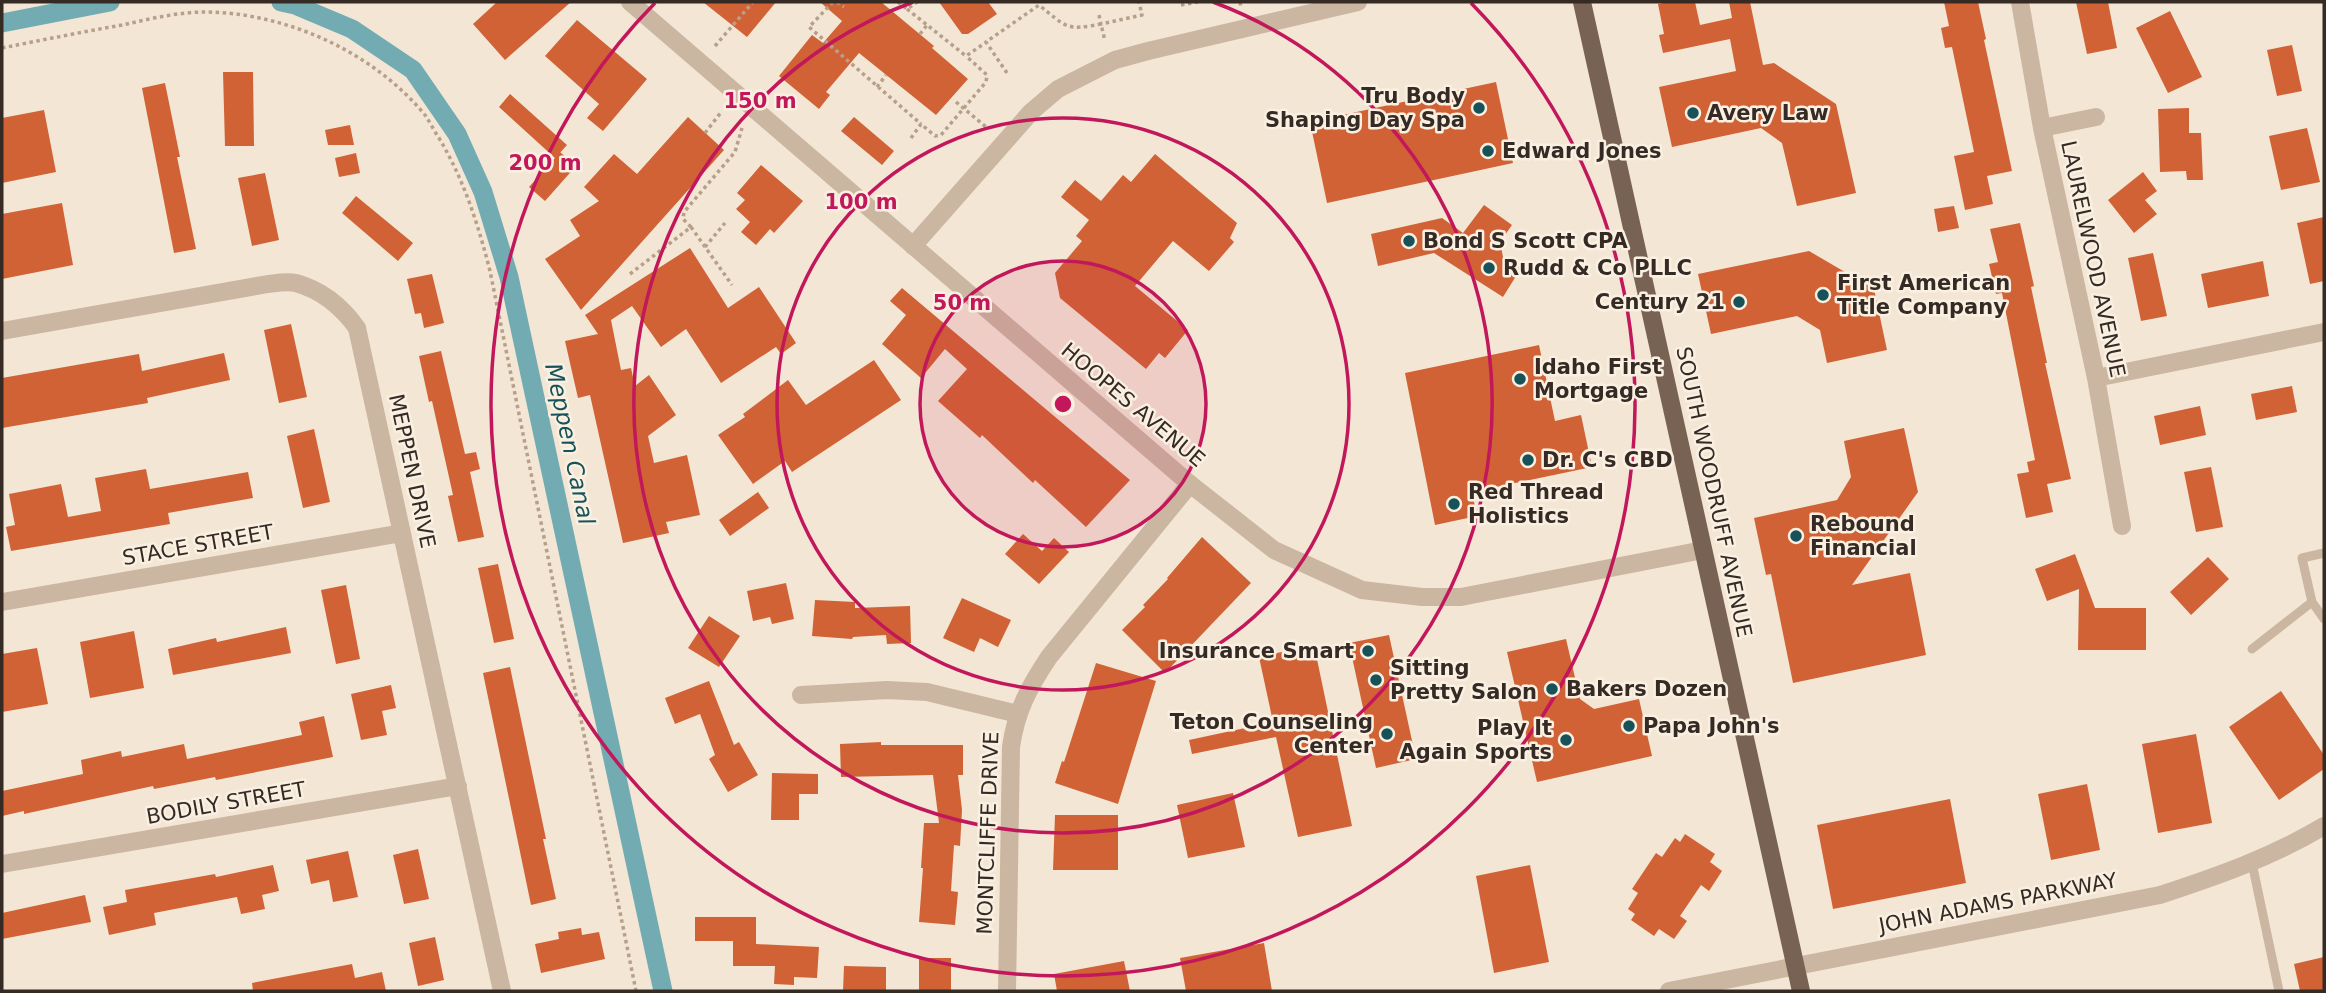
<svg xmlns="http://www.w3.org/2000/svg" width="2326" height="993" font-family="'DejaVu Sans',sans-serif">
  <style>
    .lines { fill: none; stroke-linecap: round; stroke-linejoin: round }
    .canal { stroke: #72acb2; stroke-width: 19 }
    .building { fill: #d16235 }
    .path { stroke: #b7a08b; stroke-width: 3.5; stroke-dasharray: 3.5 3.5; stroke-linecap: butt }
    .service { stroke: #cbb6a1; stroke-width: 9 }
    .minor { stroke: #cbb6a1; stroke-width: 18 }
    .tertiary { stroke: #cbb6a1; stroke-width: 18 }
    .primary { stroke: #786254; stroke-width: 18 }
    .ring { fill: none; stroke: #c2185b; stroke-width: 3.5 }
    .poi-dot { fill: #175259; stroke: #faf0e2; stroke-width: 2.5 }
    .labels { text-anchor: middle; stroke-width: 5; stroke-linejoin: round; paint-order: stroke }
    .poi-label { font-size: 21px; font-weight: bold; fill: #352a24; stroke: #faf0e2; text-anchor: start }
    .street-label { font-size: 21px; fill: #352a24; stroke: #faf0e2 }
    .water-label { font-size: 23px; font-style: italic; fill: #175259; stroke: #faf0e2 }
    .centre { fill: #c2185b; stroke: #faf0e2; stroke-width: 3.5 }
    .ring-label { font-size: 21px; text-anchor: middle; font-weight: bold; fill: #c2185b; stroke: #faf0e2; stroke-width: 5; stroke-linejoin: round; paint-order: stroke }
  </style>
  <rect width="100%" height="100%" fill="#f3e6d5"/>
  <g class="lines">
    <path class="canal" d="M281 2 295 5 352 29 413 70 457 134 483 192 509 277 663 991
      M2 23 110 2"/>
  </g>
  <path class="building" d="M497 2H571L505 60 473 24Z
    M703 2H776L747 37Z
    M820 2H881L934 46 932 48 968 79 936 115 859 53 826 92 830 95 819 109 779 76 812 35 823 43 842 21Z
    M939 2H988L997 14 968 34H962Z
    M1669 2H1695L1700 25 1732 18 1729 2H1750L1763 65 1774 63 1836 104 1856 193 1797 206 1782 143 1761 128 1672 147 1659 87 1736 71 1730 39 1663 53 1659 35 1664 34 1658 4Z
    M1944 2H1978L1986 39 1984 40 2012 171 1987 176 1993 204 1965 210 1954 156 1974 152 1952 47 1945 48 1941 28 1949 26Z
    M2076 2H2108L2117 48 2087 54Z
    M2170 11 2202 77 2168 93 2136 28Z
    M577 20 647 79 603 131 587 118 599 104 545 56Z
    M2292 45 2302 91 2277 96 2267 50Z
    M223 72H253L254 146H225Z
    M1496 82 1513 163 1327 203 1310 122Z
    M165 83 180 157H177L196 249 174 253 142 88Z
    M510 94 567 145 558 155 560 152 576 166 545 201 529 187 555 158 499 107Z
    M2189 108V133H2201L2203 180H2187L2186 171 2160 172 2158 109Z
    M44 110 56 172 2 183V118Z
    M688 117 724 150 581 310 545 259 580 236 570 220 599 201 584 187 614 154 637 174Z
    M854 117 894 151 882 165 841 131Z
    M350 125 354 145H328L325 130Z
    M2307 128 2320 182 2281 190 2269 136Z
    M356 153 360 173 339 177 335 158Z
    M1155 154 1237 223 1230 238 1234 242 1209 271 1173 241 1135 286 1188 330 1165 358 1159 353 1146 369 1060 298 1055 273 1082 241 1076 236 1089 220 1061 197 1075 180 1101 201 1123 175 1131 182Z
    M761 165 803 201 774 233 770 229 756 245 741 232 750 222 736 209 745 200 737 193Z
    M2143 172 2157 191 2145 200 2157 214 2134 233 2108 200Z
    M265 173 279 240 252 246 238 178Z
    M356 196 413 243 398 261 342 213Z
    M62 203 73 265 2 279V214Z
    M1484 205 1512 225 1500 242 1503 257 1521 268 1503 297 1434 253 1378 266 1371 234 1442 218 1463 233Z
    M1954 206 1959 228 1938 232 1934 209Z
    M2324 217V281L2310 284 2297 223Z
    M2020 223 2034 286 2031 287 2047 363H2045L2071 479 2047 484 2053 512 2026 518 2017 474 2029 472 2027 462 2035 460 2002 293 1996 294 1989 264 1998 262 1990 229Z
    M690 248 728 308 759 287 796 343 781 354 776 347 721 383 686 329 661 347 632 306 611 320 621 370 631 368 635 386 649 375 676 415 648 436 654 463 687 455 700 515 666 522 669 533 623 543 590 395 578 398 565 341 598 334 585 315Z
    M1809 251 1874 289 1887 350 1827 363 1820 330 1797 316 1711 334 1698 274Z
    M2153 253 2167 316 2141 321 2128 258Z
    M2263 261 2269 296 2208 308 2201 274Z
    M432 274 444 323 424 328 421 313 415 314 407 279Z
    M902 288 1130 480 1086 527 1035 480 1033 483 982 435 980 438 938 401 967 369 945 349 921 378 882 344 906 315 890 301Z
    M291 324 307 397 279 403 264 330Z
    M1539 345 1555 421 1581 415 1592 467 1472 492 1477 516 1435 525 1405 373Z
    M441 351 465 454 476 452 480 469 470 472 484 537 458 542 448 496 453 495 432 401 429 402 419 356Z
    M224 353 230 380 147 398 148 403 2 428V378L139 354 142 371Z
    M874 360 901 400 792 472 785 461 753 484 718 435 745 417 743 414 788 380 806 405Z
    M2292 386 2297 412 2256 420 2251 394Z
    M2200 406 2206 435 2160 445 2154 416Z
    M1904 428 1918 492 1852 585 1910 573 1926 655 1793 683 1771 574 1766 575 1754 518 1837 500 1851 477 1844 441Z
    M314 429 330 502 303 508 287 436Z
    M2211 467 2223 527 2196 532 2184 472Z
    M146 469 150 489 248 472 253 498 168 513 170 524 11 551 6 527 15 525 9 494 61 484 68 517 101 511 95 478Z
    M758 492 769 508 730 536 719 520Z
    M1023 534 1042 551 1054 538 1069 552 1039 584 1005 554Z
    M1202 537 1251 583 1165 673 1122 630 1145 607 1143 605 1168 579 1167 578Z
    M2075 554 2095 608H2146V650H2078L2079 589 2047 601 2035 569Z
    M2208 557 2229 579 2191 615 2170 592Z
    M498 564 514 639 494 643 478 568Z
    M786 583 794 619 772 624 770 617 753 621 747 591Z
    M346 585 360 659 336 664 321 590Z
    M962 598 1011 620 998 647 980 638 974 652 943 638Z
    M815 600 855 602V608L910 606 911 643 887 644 886 635 853 637 852 639 812 636Z
    M709 616 740 636 719 667 688 648Z
    M286 627 291 653 173 675 168 649 216 638 217 642Z
    M134 631 144 688 90 698 80 642Z
    M1389 635 1416 759 1376 768 1349 643Z
    M1566 639 1580 699 1594 709 1639 699 1652 756 1537 782 1507 652Z
    M1314 645 1352 826 1298 837 1276 737 1192 754 1189 740 1273 722 1259 657Z
    M37 648 48 704 2 712V654Z
    M1096 663 1156 681 1118 804 1055 783 1062 761 1064 762Z
    M510 667 546 839H543L556 899 531 905 483 673Z
    M709 681 734 745 739 742 758 775 728 792 709 759 715 755 700 714 675 724 665 698Z
    M391 685 396 708 382 711 387 735 361 740 351 694Z
    M2281 691 2324 755V769L2279 800 2229 727Z
    M324 716 333 757 216 780 215 777 154 789 153 786 24 814V811L2 816V791L83 774 81 760 121 751 122 757 184 744 187 759 302 735 299 722Z
    M2196 734 2212 823 2158 833 2142 744Z
    M881 742V745H963V775H958L962 810 960 846 954 845 951 891 958 892 955 925 919 922 923 868H921L924 823H939L933 775 841 777 840 744Z
    M772 773 818 774V794H799V820H771Z
    M2087 784 2100 850 2051 860 2038 794Z
    M1233 793 1245 847 1188 858 1177 805Z
    M1950 799 1966 883 1833 909 1817 825Z
    M1055 815H1118V870H1053Z
    M1685 834 1715 854 1710 862 1722 871 1709 891 1701 885 1680 916 1687 921 1674 939 1659 929 1654 936 1631 920 1635 914 1628 909 1638 893 1632 889 1656 853 1662 857 1675 838 1680 842Z
    M418 849 429 899 404 904 393 855Z
    M348 851 358 897 333 902 329 880 311 884 306 860Z
    M273 865 279 891 262 895 265 909 241 914 237 897 154 913 156 925 109 935 103 907 127 902 125 890 215 874 216 877Z
    M1530 865 1549 962 1494 973 1476 876Z
    M85 895 91 922 2 939V913Z
    M695 917H756V944L819 947 817 978 794 977V985L774 984 775 966H733V941H695Z
    M581 928 582 935 599 932 605 959 541 973 535 944 559 939 558 932Z
    M435 937 444 980 418 986 409 943Z
    M1264 943 1272 991H1186L1180 958Z
    M2324 957V991H2300L2294 964Z
    M919 958H951V991H919Z
    M1124 961 1130 991H1057L1054 974Z
    M352 964 355 978 382 972 386 991H253L252 983Z
    M844 966 886 967V991H843Z"/>
  <g class="lines">
    <path class="path" d="M833 2 809 27 921 124
      M837 2 844 7
      M898 2 907 9 917 2
      M1240 2 1241 8
      M1181 5 1198 2
      M907 9 966 56 985 43
      M1099 15 1101 24 1142 15 1139 2
      M920 34 927 25
      M715 46 753 2
      M2 48C42 40 82 32 122 25 149 19 178 12 206 12 287 13 373 52 425 115 430 122 434 131 439 138 464 180 478 224 490 271L636 991
      M1007 73 986 42 1039 5C1066 27 1066 31 1101 24L1105 41
      M877 87 886 75
      M956 102 986 127
      M705 133 722 111
      M911 138 921 124 935 136 941 135 986 82 987 75 966 56
      M691 227 683 219 684 212 735 152 742 128
      M705 247 725 223
      M630 274 691 227 732 285"/>
    <path class="service" d="M2324 553 2302 558 2312 602 2324 619
      M2252 649 2312 602
      M2252 863 2279 991"/>
    <path class="minor" d="M2020 2 2042 128 2096 378 2122 526
      M2042 128 2096 117
      M913 246 1031 112 1058 89 1115 60 1148 51 1358 2
      M2 331 268 284C276 283 287 281 296 283 321 290 342 307 357 328L502 991
      M2096 378 2324 332
      M2 602 402 533
      M801 695 887 690 927 692 1018 714
      M2 864 458 786
      M1007 991 1011 747C1016 711 1029 687 1049 657L1190 484"/>
    <path class="tertiary" d="M630 2 1190 484 1274 550 1362 590 1422 597H1461L1703 550
      M1669 991 2160 895C2218 876 2272 857 2324 826"/>
    <path class="primary" d="M1582 2 1801 991"/>
  </g>
  <circle cx="1063" cy="404" r="143" fill="#c2185b" fill-opacity=".12"/>
  <g class="ring">
    <circle cx="1063" cy="404" r="143"/>
    <circle cx="1063" cy="404" r="286"/>
    <path d="M1213 2A429 429 0 1 1 913 2"/>
    <path d="M1471 3A572 572 0 1 1 655 3"/>
  </g>
  <g class="poi-dot">
    <circle cx="1479" cy="108" r="7"/>
    <circle cx="1693" cy="113" r="7"/>
    <circle cx="1488" cy="151" r="7"/>
    <circle cx="1409" cy="241" r="7"/>
    <circle cx="1489" cy="268" r="7"/>
    <circle cx="1823" cy="295" r="7"/>
    <circle cx="1739" cy="302" r="7"/>
    <circle cx="1520" cy="379" r="7"/>
    <circle cx="1528" cy="460" r="7"/>
    <circle cx="1454" cy="504" r="7"/>
    <circle cx="1796" cy="536" r="7"/>
    <circle cx="1368" cy="651" r="7"/>
    <circle cx="1376" cy="680" r="7"/>
    <circle cx="1552" cy="689" r="7"/>
    <circle cx="1629" cy="726" r="7"/>
    <circle cx="1387" cy="734" r="7"/>
    <circle cx="1566" cy="740" r="7"/>
  </g>
  <g class="labels">
    <g class="poi-label">
      <text x="1465" y="103" text-anchor="end">Tru Body<tspan x="1465" dy="24">Shaping Day Spa</tspan></text>
      <text x="1707" y="120">Avery Law</text>
      <text x="1502" y="158">Edward Jones</text>
      <text x="1423" y="248">Bond S Scott CPA</text>
      <text x="1503" y="275">Rudd &amp; Co PLLC</text>
      <text x="1837" y="290">First American<tspan x="1837" dy="24">Title Company</tspan></text>
      <text x="1725" y="309" text-anchor="end">Century 21</text>
      <text x="1534" y="374">Idaho First<tspan x="1534" dy="24">Mortgage</tspan></text>
      <text x="1542" y="467">Dr. C's CBD</text>
      <text x="1468" y="499">Red Thread<tspan x="1468" dy="24">Holistics</tspan></text>
      <text x="1810" y="531">Rebound<tspan x="1810" dy="24">Financial</tspan></text>
      <text x="1354" y="658" text-anchor="end">Insurance Smart</text>
      <text x="1390" y="675">Sitting<tspan x="1390" dy="24">Pretty Salon</tspan></text>
      <text x="1566" y="696">Bakers Dozen</text>
      <text x="1373" y="729" text-anchor="end">Teton Counseling<tspan x="1373" dy="24">Center</tspan></text>
      <text x="1643" y="733">Papa John's</text>
      <text x="1552" y="735" text-anchor="end">Play It<tspan x="1552" dy="24">Again Sports</tspan></text>
    </g>
    <g class="street-label">
      <text transform="translate(2093 259) rotate(78)" y="7">LAURELWOOD AVENUE</text>
      <text transform="translate(1133 405) rotate(40)" y="7">HOOPES AVENUE</text>
      <text transform="translate(412 471) rotate(78)" y="7">MEPPEN DRIVE</text>
      <text transform="translate(1714 492) rotate(78)" y="7">SOUTH WOODRUFF AVENUE</text>
      <text transform="translate(198 545) rotate(-10)" y="7">STACE STREET</text>
      <text transform="translate(226 803) rotate(-10)" y="7">BODILY STREET</text>
      <text transform="translate(988 833) rotate(-88)" y="7">MONTCLIFFE DRIVE</text>
      <text transform="translate(1998 903) rotate(-11)" y="7">JOHN ADAMS PARKWAY</text>
    </g>
    <g class="water-label">
      <text transform="translate(570 444) rotate(78)" y="8">Meppen Canal</text>
    </g>
  </g>
  <circle cx="1063" cy="404" r="10" class="centre"/>
  <g class="ring-label">
    <text x="760" y="108">150 m</text>
    <text x="545" y="170">200 m</text>
    <text x="861" y="209">100 m</text>
    <text x="962" y="310">50 m</text>
  </g>
  <rect width="2326" height="993" fill="none" stroke="#352a24" stroke-width="7"/>
</svg>
